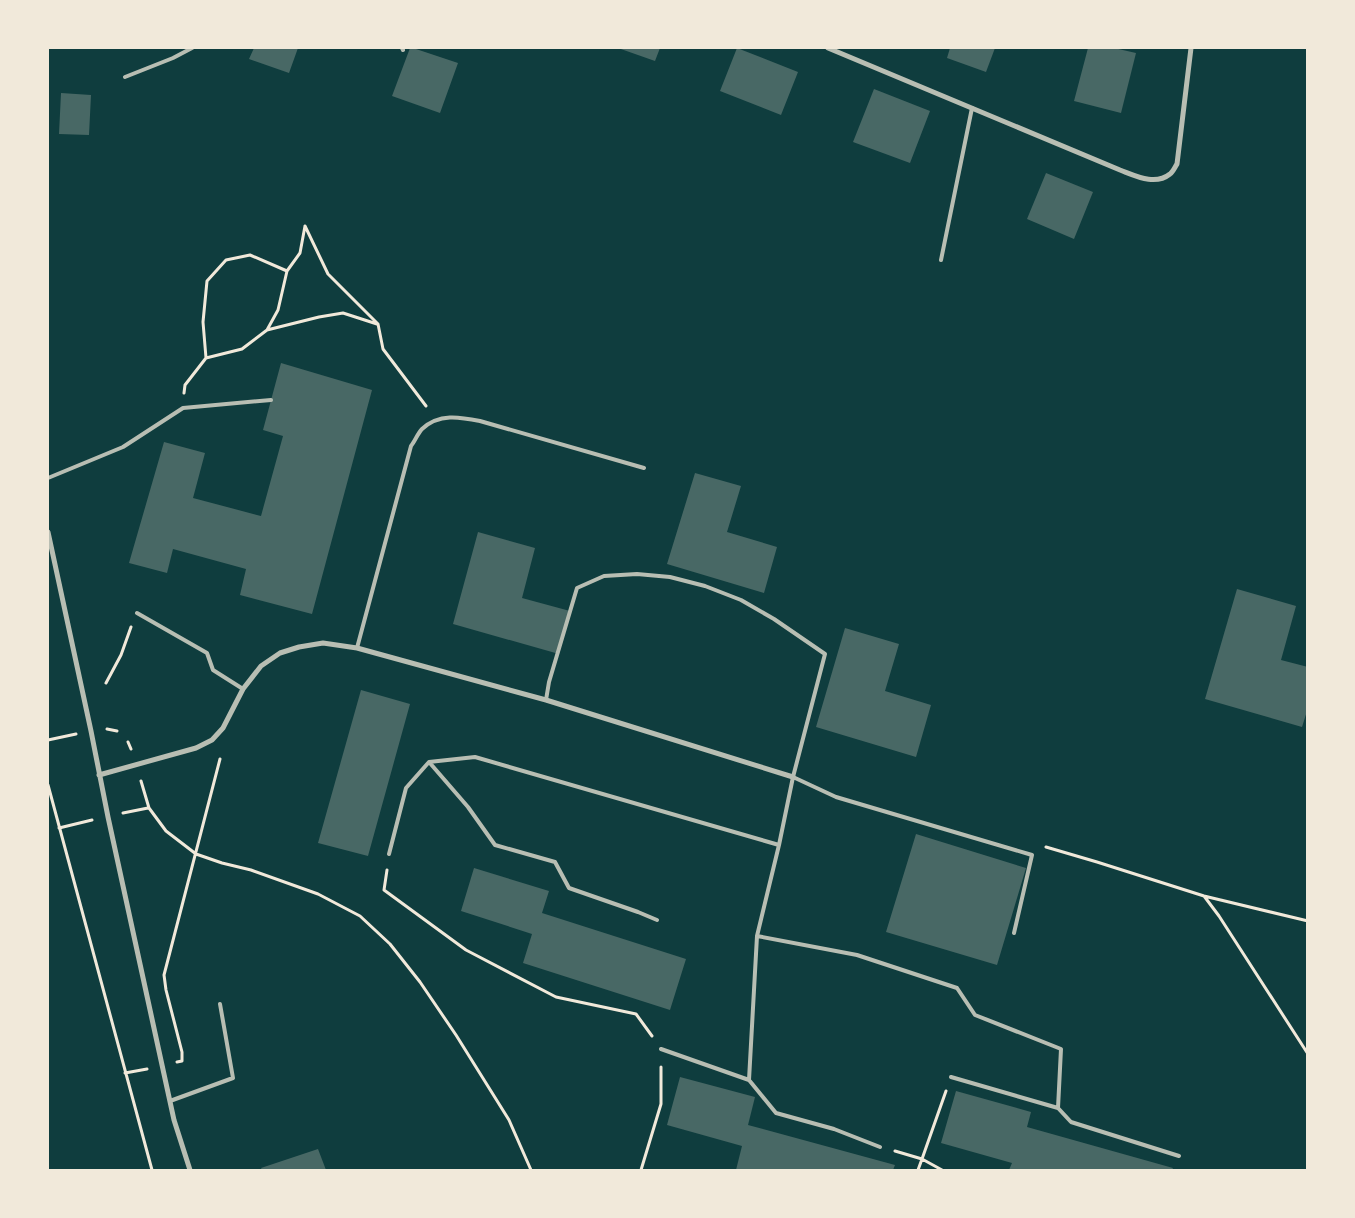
<svg xmlns="http://www.w3.org/2000/svg" width="1355" height="1218" font-family="'Alegreya Sans',sans-serif">
  <style>
    .building { fill: #486865 }
    .lines { fill: none; stroke-linecap: round; stroke-linejoin: round }
    .path { stroke: #f1e9da; stroke-width: 3 }
    .service { stroke: #b8beb3; stroke-width: 4 }
    .minor { stroke: #b8beb3; stroke-width: 5 }
  </style>
  <rect width="100%" height="100%" fill="#0f3d3e"/>
  <path class="building" d="M254 48H298L289 73 249 59Z
    M410 48H413L458 63 440 113 392 96Z
    M618 48H660L655 61Z
    M737 48 798 72 781 115 720 91Z
    M950 48H995L986 72 947 58Z
    M1088 48H1114L1136 53 1121 113 1074 101Z
    M874 89 930 111 910 163 853 142Z
    M61 93 91 95 89 135 59 134Z
    M1046 173 1093 192 1074 239 1027 219Z
    M281 363 372 390 312 614 240 595 246 569 173 549 167 573 129 563 164 442 205 453 193 498 261 516 283 436 263 430Z
    M695 473 741 486 727 532 777 547 764 593 667 564Z
    M478 532 535 548 522 598 570 611 559 654 453 624Z
    M1237 589 1296 606 1281 660 1308 667V708L1302 727 1205 699Z
    M845 628 899 644 885 691 931 705 916 757 816 727Z
    M361 690 410 704 368 856 318 843Z
    M916 834 1026 868 997 965 886 932Z
    M474 868 549 891 542 913 686 959 670 1010 523 963 532 934 461 911Z
    M680 1077 755 1097 748 1125 895 1165 893 1170H736L742 1146 667 1125Z
    M956 1091 1031 1112 1027 1127 1173 1168 1172 1170H1009L1012 1163 941 1143Z
    M318 1149 326 1170H262L261 1168Z"/>
  <g class="lines">
    <path class="path" d="M305 226 328 274 378 324 383 349 426 406
      M267 330 319 317 343 313 377 324
      M206 358 203 322 207 281 226 260 250 255 287 271
      M184 393 185 385 206 358 242 349 267 330 278 310 287 271 300 253 305 226
      M106 683 121 655 131 627
      M107 729 117 731
      M48 740 76 734
      M128 742 131 749
      M141 781 149 808 166 831 196 854 222 863 251 870 318 894 360 916 390 944 420 982 456 1035 509 1120 531 1170
      M48 785 152 1170
      M123 813 148 808
      M59 828 92 820
      M1046 847 1097 862 1204 896 1308 921
      M387 870 384 890 466 950 556 997 636 1014 652 1036
      M1204 896 1219 916 1308 1054
      M177 1062 182 1061V1052L166 990 164 975 220 759
      M125 1073 147 1069
      M895 1151 922 1159 946 1091
      M641 1170 661 1104V1067
      M918 1170 922 1159 942 1170"/>
    <path class="service" d="M402 48 403 50
      M125 77 173 58 192 48
      M941 260 972 108
      M48 478 123 447 183 408 271 400
      M137 613 207 653 213 670 243 689
      M357 648 411 446C415 441 418 433 422 429 439 413 460 417 480 421L644 468
      M429 762 468 807 495 845 555 862 569 888 638 912 657 920
      M793 777 836 797 1032 855 1014 933
      M779 845 757 936 857 955 957 988 975 1015 1061 1049 1058 1108 951 1077
      M389 854 406 788 429 762 475 757 779 845 793 777 825 654 774 619 741 600 705 586 670 577 637 574 604 576 577 588 549 682 546 700
      M757 936 749 1080 776 1113 834 1129 880 1147
      M661 1049 749 1080
      M170 1101 233 1078 220 1004
      M1058 1108 1071 1122 1179 1156"/>
    <path class="minor" d="M828 48 1120 170C1136 176 1155 186 1170 174 1173 172 1175 167 1177 164L1191 48
      M48 532 91 731 108 817 174 1120 190 1170
      M99 775 196 748 212 740 223 728 243 689 261 666 280 653 299 647 323 643 357 648 546 700 793 777"/>
  </g>
  <rect width="1355" height="1218" fill="none" stroke="#f1e9da" stroke-width="98"/>
</svg>
